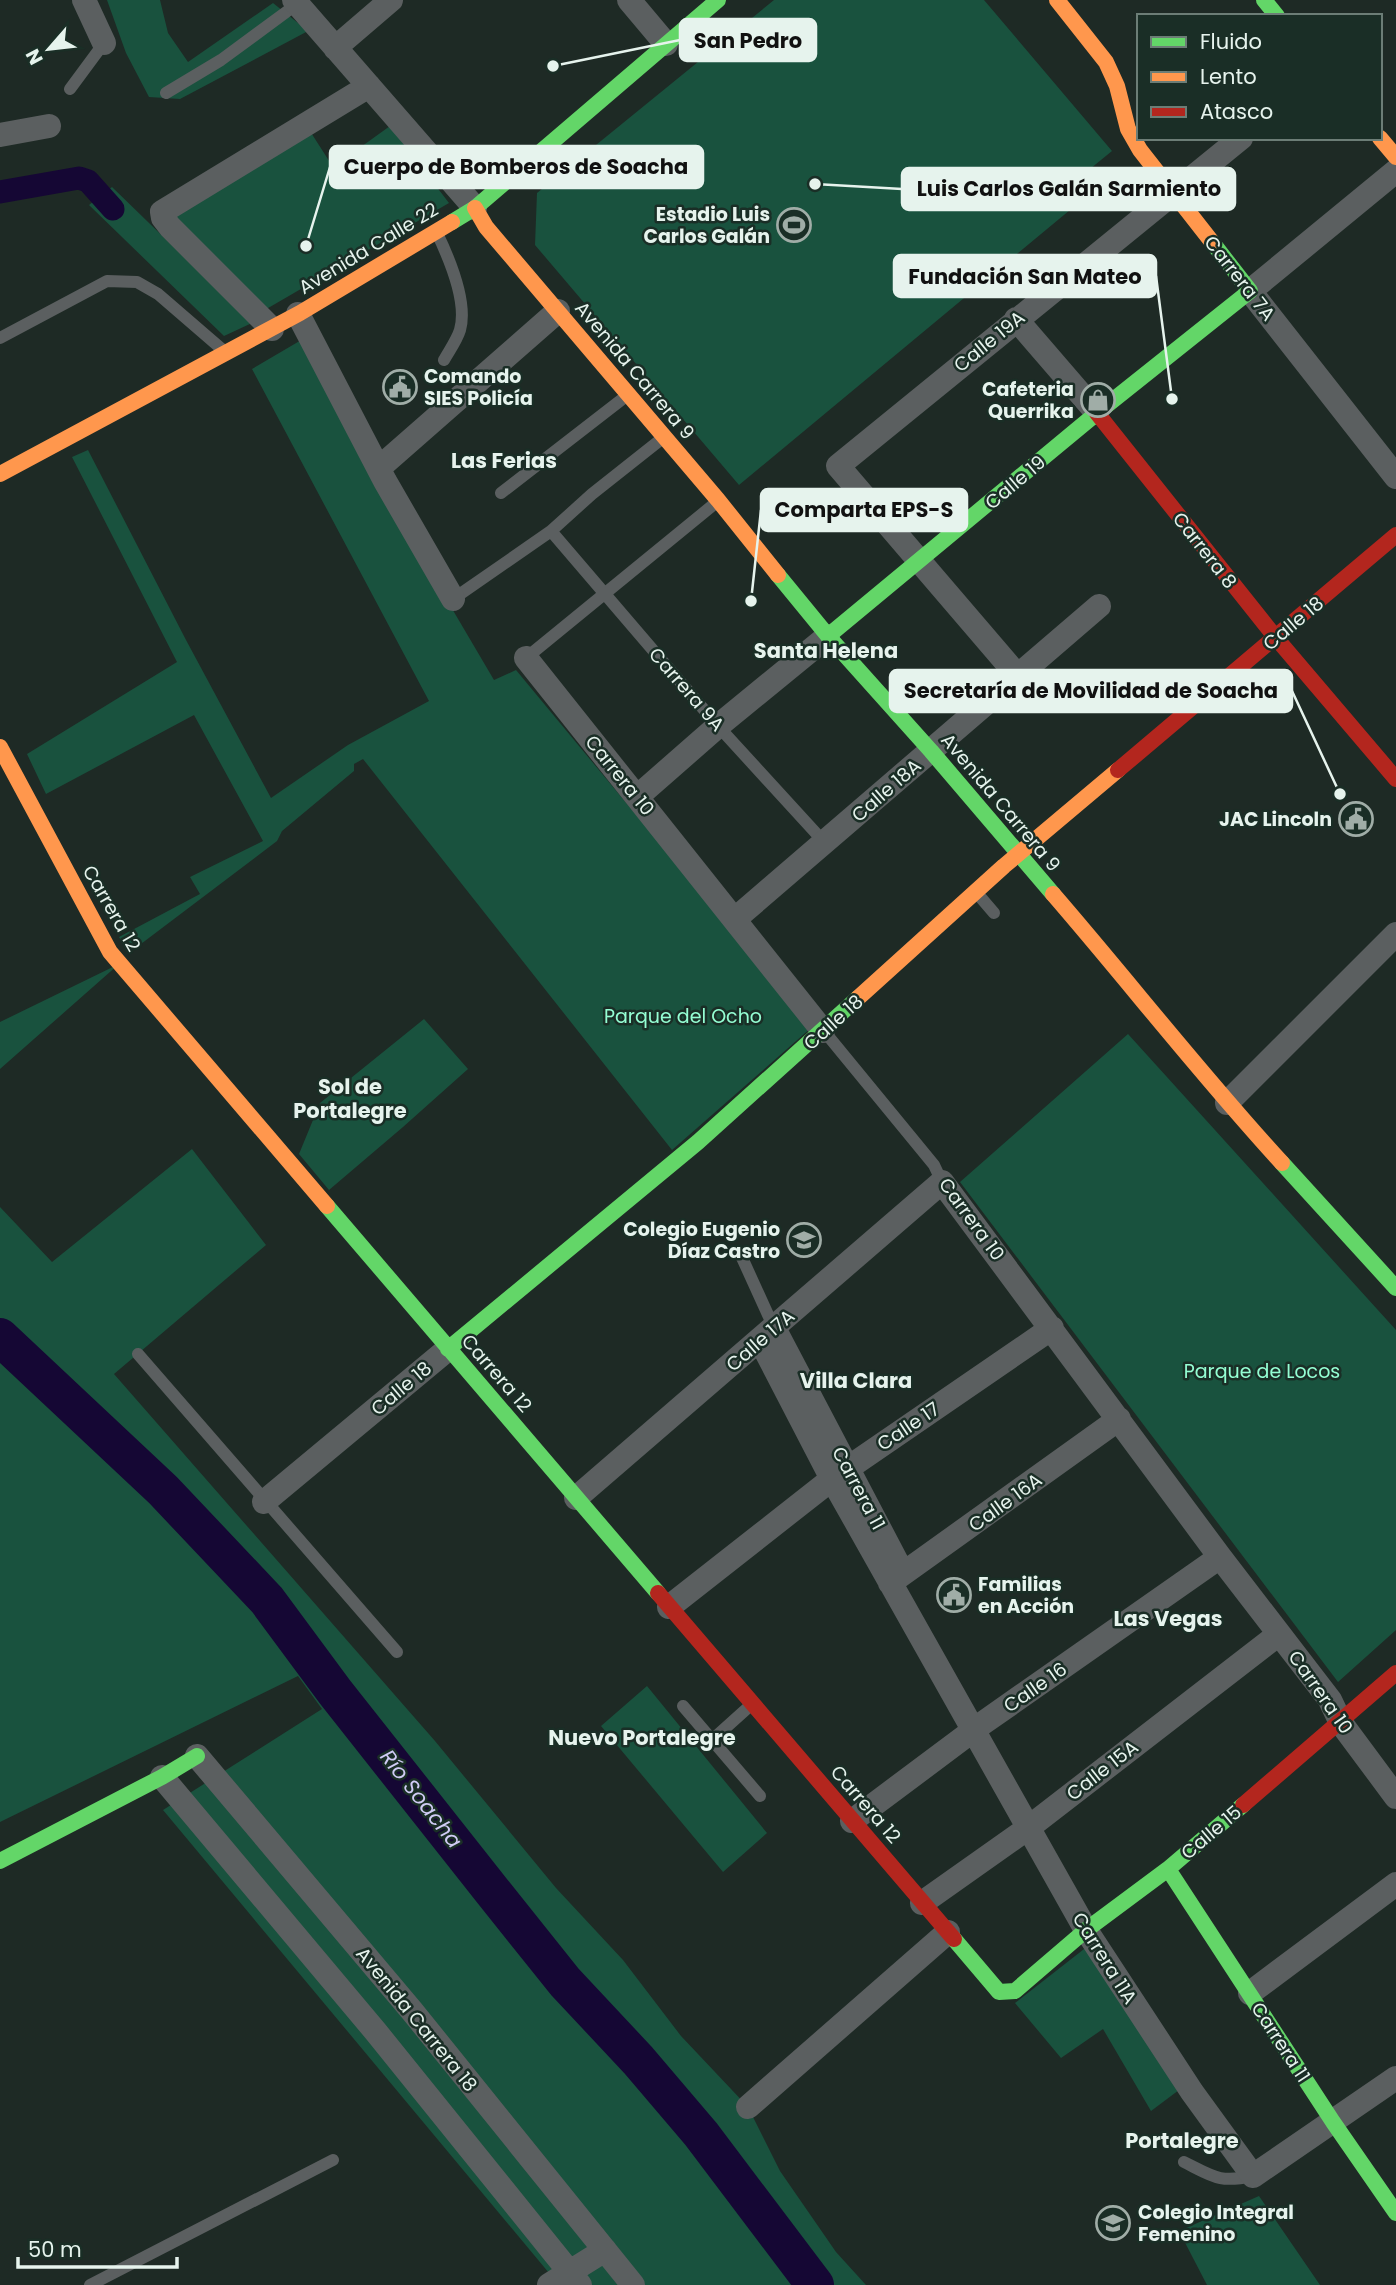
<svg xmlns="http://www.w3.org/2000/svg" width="1396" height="2285" font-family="Poppins,sans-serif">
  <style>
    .green { fill: #19523e }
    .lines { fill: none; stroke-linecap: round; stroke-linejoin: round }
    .canal { stroke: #150734; stroke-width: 23 }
    .river { stroke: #150734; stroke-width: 38 }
    .lane { stroke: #5b5f60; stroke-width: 12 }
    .street { stroke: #5b5f60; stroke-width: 24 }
    .fast { stroke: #63d668; stroke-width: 16 }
    .slow { stroke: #ff974d; stroke-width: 16 }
    .jam { stroke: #b3261e; stroke-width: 16 }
    .labels { text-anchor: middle; stroke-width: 5; stroke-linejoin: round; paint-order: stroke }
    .poi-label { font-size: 19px; font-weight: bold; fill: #e6f3ed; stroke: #1a2e26; text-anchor: end }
    .street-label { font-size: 19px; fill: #e6f3ed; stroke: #1a2e26 }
    .park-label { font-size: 19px; fill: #94fed3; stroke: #1a2e26 }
    .neighbourhood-label { font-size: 21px; font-weight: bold; fill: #e6f3ed; stroke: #1a2e26 }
    .water-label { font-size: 21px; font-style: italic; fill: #d0cbf5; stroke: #1a2e26 }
    .leader { fill: none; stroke: #e6f3ed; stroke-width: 2.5 }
    .callout-dot { fill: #e6f3ed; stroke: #1a2e26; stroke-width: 2.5 }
    .callout { fill: #e6f3ed; stroke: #e6f3ed; stroke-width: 2.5 }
    .callout-label { font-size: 21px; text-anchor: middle; font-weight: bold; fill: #111 }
  </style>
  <rect width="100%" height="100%" fill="#1e2a25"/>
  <path class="green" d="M107 0H160L168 33 188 62 273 3 308 31 180 99 149 97 126 53Z
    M774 0H984L1112 151 1063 191 1076 205 739 485 535 245 537 193Z
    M390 126 449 203 263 311 164 213 308 128 333 167Z
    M112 187 252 323 224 336 89 205Z
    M303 339 371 471 494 680 516 670 812 1027 672 1150 363 759 354 764V771L282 831 277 841 129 953 119 937 200 894 190 877 263 841 194 715 46 794 27 754 177 662 72 457 88 450 186 640 271 798 348 745 429 701 252 369Z
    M119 964 0 1069V1022Z
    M424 1019 468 1069 403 1127 329 1190 299 1154 320 1103Z
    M1128 1034 1396 1330V1630L1338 1682 960 1182Z
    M192 1149 266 1245 114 1374 435 1741 556 1888 623 1960 681 2036 748 2107 780 2171 836 2252 866 2285H559L163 1810 322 1709 298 1676 0 1822V1207L52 1262Z
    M647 1686 767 1833 723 1872 601 1726Z
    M1093 1942 1187 2084 1151 2111 1103 2029 1061 2058 1015 2003Z
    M1259 2196 1320 2285H1207L1179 2231Z"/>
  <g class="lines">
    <path class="canal" d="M0 192 79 178 88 181 113 209"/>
    <path class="river" d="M0 1337 163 1490 267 1600 335 1692 493 1892 565 1982 638 2060 701 2134 815 2285"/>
    <path class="lane" d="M70 89 104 43
      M166 93 221 60 293 7 291 0
      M437 233C449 258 468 302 460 330 457 340 449 351 444 360
      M0 338 107 281 137 282 158 294 224 351
      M501 493 625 397
      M551 531 718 726 825 843
      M453 599 551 531 592 494 664 437
      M526 658 718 501
      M976 892 994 913
      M824 1031 934 1165 942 1182
      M739 1251 774 1328
      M138 1354 397 1652
      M683 1706 760 1796
      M712 1740 752 1704
      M1184 2162C1214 2177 1219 2183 1253 2176
      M90 2285 333 2160"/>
    <path class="street" d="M84 0 104 43
      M294 0 475 208
      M629 0 666 44
      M335 48 391 0
      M0 135 49 126
      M1396 171 1250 291 1396 477
      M298 314 385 481 453 599
      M1016 319 1097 413
      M272 329 170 227 163 218 162 212 369 86
      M379 468 558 311
      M526 658 823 1031
      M1017 675 838 466 1241 138
      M637 797 718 726 828 636
      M735 919 1099 606
      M1227 1103 1396 934
      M774 1328 897 1562
      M760 1340 832 1479 1086 1930 1192 2092 1253 2176 1396 2078
      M576 1498 942 1182 1220 1557 1330 1700 1341 1723 1396 1797
      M264 1502 448 1349
      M890 1583 1119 1419
      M669 1607 832 1479 1052 1328
      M197 1756 412 2011 633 2285
      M162 1777 376 2032 580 2285
      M852 1821 983 1723 1220 1557
      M922 1903 1028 1828 1279 1634
      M1250 1993 1396 1884
      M748 2107 948 1932
      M549 2285 605 2250"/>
    <path class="fast" d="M1264 0 1277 16
      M452 222 475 208 718 0
      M778 575 828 636 931 751 1053 894
      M828 636 1097 413 1250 291 1212 242
      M1282 1163 1396 1288
      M327 1206 658 1593
      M448 1349 698 1142 858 998
      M0 1861 162 1777 197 1756
      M1168 1869 1333 2122 1396 2213
      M954 1939 999 1992 1015 1991 1086 1930 1168 1869 1243 1805"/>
    <path class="slow" d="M1057 0 1106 62 1117 86 1128 129 1140 150 1212 242
      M1380 138 1396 157
      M475 208 486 227 718 500 778 575
      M0 474 300 313 452 222
      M0 747 110 952 327 1206
      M1053 894C1130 983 1202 1076 1282 1163
      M858 998 1004 866 1118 770"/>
    <path class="jam" d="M1097 413 1276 638 1396 779
      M1118 770 1396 535
      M658 1593 954 1939
      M1243 1805 1396 1673"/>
  </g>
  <defs>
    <g id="stadium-ring" transform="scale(1.75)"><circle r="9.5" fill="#1a2e26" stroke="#a0ada7" stroke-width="1.5"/><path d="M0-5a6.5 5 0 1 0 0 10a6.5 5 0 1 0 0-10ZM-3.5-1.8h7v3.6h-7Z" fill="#a0ada7"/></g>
    <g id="civic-ring" transform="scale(1.75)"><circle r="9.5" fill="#1a2e26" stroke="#a0ada7" stroke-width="1.5"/><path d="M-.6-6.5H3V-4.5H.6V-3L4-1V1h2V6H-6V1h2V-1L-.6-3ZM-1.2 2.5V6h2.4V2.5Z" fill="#a0ada7"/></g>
    <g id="shop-ring" transform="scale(1.75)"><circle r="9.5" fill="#1a2e26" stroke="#a0ada7" stroke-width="1.5"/><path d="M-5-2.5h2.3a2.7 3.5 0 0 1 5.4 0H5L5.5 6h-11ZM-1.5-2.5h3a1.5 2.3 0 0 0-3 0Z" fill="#a0ada7"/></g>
    <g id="school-ring" transform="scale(1.75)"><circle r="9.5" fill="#1a2e26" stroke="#a0ada7" stroke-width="1.5"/><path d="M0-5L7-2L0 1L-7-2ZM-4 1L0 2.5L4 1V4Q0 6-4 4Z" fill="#a0ada7"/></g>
  </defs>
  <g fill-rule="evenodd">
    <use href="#stadium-ring" x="794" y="225"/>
    <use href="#civic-ring" x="400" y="387"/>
    <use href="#shop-ring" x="1098" y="400"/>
    <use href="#civic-ring" x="1356" y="819"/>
    <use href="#school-ring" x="804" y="1240"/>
    <use href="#civic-ring" x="954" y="1595"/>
    <use href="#school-ring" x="1113" y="2223"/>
  </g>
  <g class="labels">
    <g class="poi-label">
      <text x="770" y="221">Estadio Luis<tspan x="770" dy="22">Carlos Galán</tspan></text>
      <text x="424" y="383" text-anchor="start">Comando<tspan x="424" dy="22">SIES Policía</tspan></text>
      <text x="1074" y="396">Cafeteria<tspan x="1074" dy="22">Querrika</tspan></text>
      <text x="1332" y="826">JAC Lincoln</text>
      <text x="780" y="1236">Colegio Eugenio<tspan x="780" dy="22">Díaz Castro</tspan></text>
      <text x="978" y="1591" text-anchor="start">Familias<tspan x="978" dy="22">en Acción</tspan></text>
      <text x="1138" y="2219" text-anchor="start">Colegio Integral<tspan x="1138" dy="22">Femenino</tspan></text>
    </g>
    <g class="street-label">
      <text transform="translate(368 248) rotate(-31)" y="7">Avenida Calle 22</text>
      <text transform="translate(1240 278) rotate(52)" y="7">Carrera 7A</text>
      <text transform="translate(989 341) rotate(-39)" y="7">Calle 19A</text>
      <text transform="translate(635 370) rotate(50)" y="7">Avenida Carrera 9</text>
      <text transform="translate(1015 482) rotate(-40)" y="7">Calle 19</text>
      <text transform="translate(1205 550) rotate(52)" y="7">Carrera 8</text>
      <text transform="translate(1293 623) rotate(-40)" y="7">Calle 18</text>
      <text transform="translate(687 689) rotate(49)" y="7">Carrera 9A</text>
      <text transform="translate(620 775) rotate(51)" y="7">Carrera 10</text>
      <text transform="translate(886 790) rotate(-41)" y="7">Calle 18A</text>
      <text transform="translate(1001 802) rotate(50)" y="7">Avenida Carrera 9</text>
      <text transform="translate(112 908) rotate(60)" y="7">Carrera 12</text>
      <text transform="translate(833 1022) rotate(-42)" y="7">Calle 18</text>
      <text transform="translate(972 1219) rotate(54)" y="7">Carrera 10</text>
      <text transform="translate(760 1340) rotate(-41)" y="7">Calle 17A</text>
      <text transform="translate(497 1373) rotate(49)" y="7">Carrera 12</text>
      <text transform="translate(401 1388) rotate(-40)" y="7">Calle 18</text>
      <text transform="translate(908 1426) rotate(-34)" y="7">Calle 17</text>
      <text transform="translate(859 1488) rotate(62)" y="7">Carrera 11</text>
      <text transform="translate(1005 1502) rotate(-36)" y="7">Calle 16A</text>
      <text transform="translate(1035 1687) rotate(-35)" y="7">Calle 16</text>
      <text transform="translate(1321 1692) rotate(55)" y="7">Carrera 10</text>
      <text transform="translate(1102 1770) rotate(-38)" y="7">Calle 15A</text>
      <text transform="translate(866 1804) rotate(49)" y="7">Carrera 12</text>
      <text transform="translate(1211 1832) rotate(-40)" y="7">Calle 15</text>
      <text transform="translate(1105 1958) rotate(58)" y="7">Carrera 11A</text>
      <text transform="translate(417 2019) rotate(51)" y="7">Avenida Carrera 18</text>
      <text transform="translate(1281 2042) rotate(57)" y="7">Carrera 11</text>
    </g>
    <g class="park-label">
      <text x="683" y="1023">Parque del Ocho</text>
      <text x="1262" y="1378">Parque de Locos</text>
    </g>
    <g class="neighbourhood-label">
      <text x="504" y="468">Las Ferias</text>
      <text x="826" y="658">Santa Helena</text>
      <text x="350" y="1094">Sol de<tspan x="350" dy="24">Portalegre</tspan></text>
      <text x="856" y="1388">Villa Clara</text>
      <text x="1168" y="1626">Las Vegas</text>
      <text x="642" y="1745">Nuevo Portalegre</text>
      <text x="1182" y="2148">Portalegre</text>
    </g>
    <g class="water-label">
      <text transform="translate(421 1799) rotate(52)" y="7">Río Soacha</text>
    </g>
  </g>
  <path class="leader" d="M553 66L680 40M306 246L330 167M815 184L902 189M1172 399L1156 276M751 601L761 510M1340 794L1292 691"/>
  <g class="callout-dot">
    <circle cx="553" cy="66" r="7"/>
    <circle cx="306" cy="246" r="7"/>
    <circle cx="815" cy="184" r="7"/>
    <circle cx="1172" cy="399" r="7"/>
    <circle cx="751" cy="601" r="7"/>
    <circle cx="1340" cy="794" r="7"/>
  </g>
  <g class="callout">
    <rect x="680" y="19" width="136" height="42" rx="7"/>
    <rect x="330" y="146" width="373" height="42" rx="7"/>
    <rect x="902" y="168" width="333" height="42" rx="7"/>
    <rect x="894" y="255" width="262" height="42" rx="7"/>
    <rect x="761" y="489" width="206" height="42" rx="7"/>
    <rect x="890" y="670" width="402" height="42" rx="7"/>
  </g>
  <g class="callout-label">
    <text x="748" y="48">San Pedro</text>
    <text x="516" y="174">Cuerpo de Bomberos de Soacha</text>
    <text x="1069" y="196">Luis Carlos Galán Sarmiento</text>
    <text x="1025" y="284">Fundación San Mateo</text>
    <text x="864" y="517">Comparta EPS-S</text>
    <text x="1091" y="698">Secretaría de Movilidad de Soacha</text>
  </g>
  <rect x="1137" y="14" width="245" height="126" fill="#1a2e26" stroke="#6c7d76" stroke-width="2"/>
  <rect x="1151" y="37" width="35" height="10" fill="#63d668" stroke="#6c7d76" stroke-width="2"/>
  <text x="1200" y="49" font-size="21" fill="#e6f3ed">Fluido</text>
  <rect x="1151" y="72" width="35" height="10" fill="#ff974d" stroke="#6c7d76" stroke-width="2"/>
  <text x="1200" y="84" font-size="21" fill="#e6f3ed">Lento</text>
  <rect x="1151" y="107" width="35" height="10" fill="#b3261e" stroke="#6c7d76" stroke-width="2"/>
  <text x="1200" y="119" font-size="21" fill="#e6f3ed">Atasco</text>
  <g transform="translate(49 49) rotate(242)" stroke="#1a2e26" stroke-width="5" paint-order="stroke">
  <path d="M0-5L12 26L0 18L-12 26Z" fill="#e6f3ed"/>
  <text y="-10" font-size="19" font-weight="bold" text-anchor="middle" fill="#e6f3ed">N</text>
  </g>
  <path d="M18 2257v10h159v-10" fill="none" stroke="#e6f3ed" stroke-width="3.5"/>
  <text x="28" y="2257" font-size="21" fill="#e6f3ed" stroke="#1a2e26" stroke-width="5" paint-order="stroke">50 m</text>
</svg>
